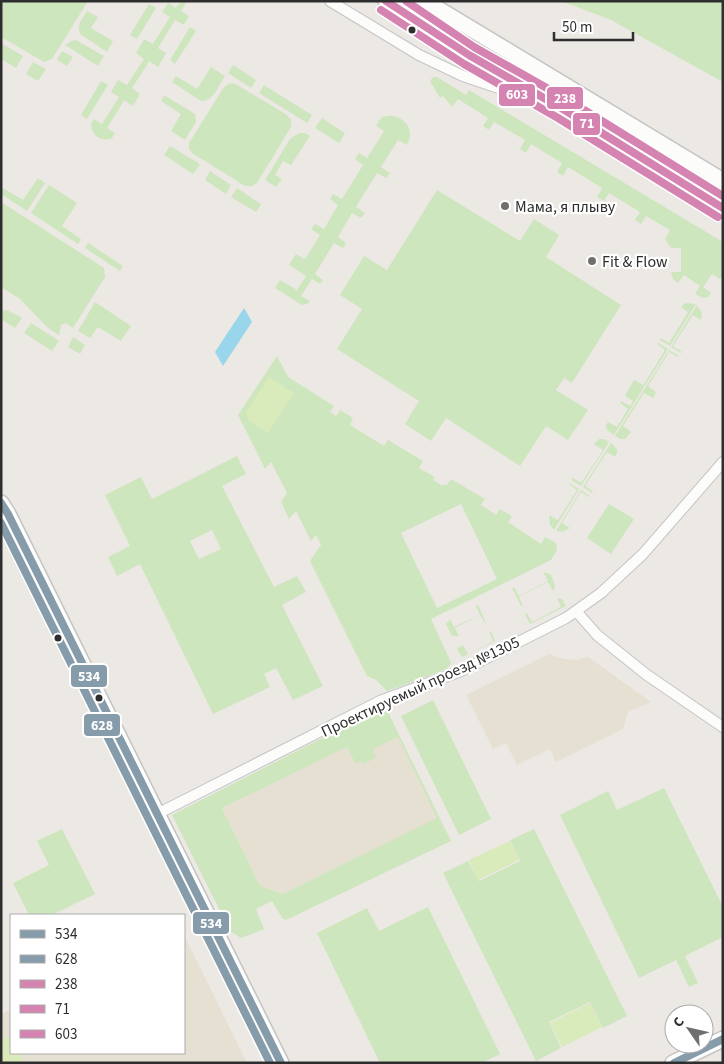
<svg xmlns="http://www.w3.org/2000/svg" width="724" height="1064" font-family="'Source Sans 3',sans-serif">
  <style>
    .education { fill: #e6e0d3 }
    .green { fill: #cee6be; fill-rule: evenodd }
    .pitch { fill: #d9eabb }
    .water { fill: #99d6ec }
    .lines { fill: none; stroke-linecap: round; stroke-linejoin: round }
    .street-casing { stroke: #c5c4c5; stroke-width: 12 }
    .secondary-casing { stroke: #c5c4c5; stroke-width: 18 }
    .street { stroke: #fcfcfb; stroke-width: 10 }
    .secondary { stroke: #fcfcfb; stroke-width: 15 }
    .bus-1-casing { stroke: #fff; stroke-width: 11 }
    .bus-2-casing { stroke: #fff; stroke-width: 11 }
    .bus-3-casing { stroke: #fff; stroke-width: 11 }
    .bus-4-casing { stroke: #fff; stroke-width: 11 }
    .bus-5-casing { stroke: #fff; stroke-width: 11 }
    .bus-1 { stroke: #879cab; stroke-width: 8 }
    .bus-2 { stroke: #879cab; stroke-width: 8 }
    .bus-3 { stroke: #d584b1; stroke-width: 8 }
    .bus-4 { stroke: #d584b1; stroke-width: 8 }
    .bus-5 { stroke: #d584b1; stroke-width: 8 }
    .bus-dot { fill: #2e2e2e; stroke: #fff; stroke-width: 2 }
    .poi-dot { fill: #706f6e; stroke: #fff; stroke-width: 2 }
    .labels { text-anchor: middle; stroke-width: 4.5; stroke-linejoin: round; paint-order: stroke }
    .poi-label { font-size: 16px; fill: #2e2e2e; stroke: #fff; text-anchor: start }
    .street-label { font-size: 16px; fill: #2e2e2e; stroke: #fff }
    .line-badge { stroke: #fff; stroke-width: 2 }
    .badge-label { font-size: 14px; text-anchor: middle; font-weight: bold; fill: #fff }
  </style>
  <rect width="100%" height="100%" fill="#ece8e4"/>
  <path class="education" d="M549 654 564 659 576 660 588 657 651 702 628 712 623 729 556 762 550 749 517 765 506 743 493 749 466 695Z
    M398 737 438 818 283 894 260 886 222 808 347 747 355 763 361 760 363 764 372 749Z
    M184 935 247 1063H1V1014L11 1009V1053H184Z"/>
  <path class="green" d="M1 1H88L52 59 44 62 1 37Z
    M181 1H187L181 11 189 16 184 25 175 20 158 48 166 53 158 67 149 61 147 65 132 88 140 94 133 106 124 100 122 104 107 128 115 133 112 138C101 142 92 136 91 124L94 119 102 124 119 97 111 92 118 80 127 85 144 59 136 53 144 39 153 44 170 17 162 12 168 3 176 8Z
    M561 1H723V82L611 20Z
    M149 4 156 8 137 39 130 35Z
    M87 11 98 17 91 28 113 41 107 52 80 34C76 25 83 18 87 11Z
    M190 27 196 31 175 64 170 60Z
    M76 40 104 56 98 66 65 45 71 41Z
    M1 43 23 56 16 68 1 59Z
    M62 51 73 57 67 66 57 60Z
    M33 62 46 69 38 81 26 74Z
    M233 65 256 80 251 88 228 73Z
    M211 67 225 76C219 85 213 102 201 101L172 82 176 76 197 89Z
    M433 77H437L466 95 469 90 723 242V277L720 279 712 274 703 287 711 293 708 297 703 298 695 294 700 286 684 275 678 283 673 279 671 272H681V248H671L665 239 670 230 646 216 641 224 635 220 640 212 609 193 604 201 597 197 602 188 568 167 563 176 557 172 562 163 531 144 526 153 520 149 525 140 494 122 489 130 483 126 488 118 458 99 452 107 443 96 440 98 430 81Z
    M101 81 108 85 87 119 81 115Z
    M230 83 236 84 287 115 291 120V127L257 183 252 186H245L192 153 189 149V143L224 87Z
    M264 85 312 115 307 123 259 93Z
    M164 95 195 114 196 122 185 140 171 131 181 114 161 101Z
    M386 116C403 114 416 129 407 145L398 140 381 167 390 173 386 178 377 173 356 207 365 213 361 218 352 213 338 237 346 243 343 248 334 243 315 274 323 280 320 284 312 279 301 296 310 301 307 304 302 305 275 288 280 280 297 290 306 276 289 265 296 254 304 259 307 256 320 235 311 229 315 224 324 229 338 205 330 199 333 194 342 199 363 165 355 159 359 153 367 158 384 131 376 126 381 118Z
    M322 118 345 133 339 143 315 128Z
    M299 133H305L310 136 291 165 283 161 275 175 282 179 276 187 265 180 290 139Z
    M170 146 200 164 193 174 164 155Z
    M210 171 231 185 226 194 205 180Z
    M38 178 45 183 27 211 1 194V187L23 200Z
    M49 185 77 203 62 226 81 239 78 244 31 213Z
    M237 188 261 204 256 212 231 197Z
    M437 190 520 241 534 219 559 235 546 257 621 305 572 383 564 378 556 390 588 410 568 440 546 426 520 466 446 418 431 441 405 424 419 401 337 349 362 309 340 295 364 256 387 270Z
    M1 202 104 268 105 277 73 328 66 323 61 325 59 335 48 328 20 299 1 287Z
    M88 243 123 266 120 271 85 248Z
    M95 302 131 326 121 341 98 327 90 338 78 331Z
    M686 303 696 304 670 346 660 340 661 338 669 343 688 312 681 307Z
    M697 305 702 313 701 320 693 315 673 346 682 352 681 353 671 347Z
    M7 310 22 318 15 328 1 319V311Z
    M31 323 59 341 52 351 24 333Z
    M73 337 85 345 80 354 68 347Z
    M658 343 668 349 614 435 607 430 606 425 608 422 617 427 628 409 620 403 621 401 630 406 633 401 625 396 634 380 643 385 646 381 665 350 657 344Z
    M669 350 679 356 678 357 669 352 648 386 656 392 653 398 644 393 623 426 631 432 625 439H620L615 436Z
    M277 356 288 377 334 406 330 412 336 416 340 410 353 418 350 425 384 446 388 440 423 461 419 468 435 477 433 480 443 486 444 484 447 485 451 479 485 499 481 505 496 515 500 509 512 516 508 522 541 544 545 537 556 543 557 550 551 560 431 619 449 658 451 663 447 669 387 691 376 680 367 676 310 561 321 545 316 535 311 541 296 511 289 519 281 502 287 493 271 462 265 469 238 415ZM461 504 497 579 437 608 401 533Z
    M599 439H604L609 442 581 486 571 480 573 478 581 483 603 450 594 444Z
    M611 443 617 449V453L615 457 607 452 585 486 593 491 592 493 583 487Z
    M237 456 246 474 222 486 274 587 297 576 306 592 282 605 323 686 293 700 276 668 264 674 270 687 213 714 140 564 117 576 108 557 130 546 105 495 141 477 152 499ZM212 530 221 549 199 559 190 541Z
    M569 483 579 489 554 530 550 525 549 515 558 520 577 490 569 484Z
    M581 490 590 496 589 497 581 492 562 523 570 528 562 532 556 531Z
    M609 504 634 519 611 554 587 538Z
    M543 572 550 574C553 580 557 585 553 591L548 582 522 595 519 597 523 606H521L512 588 514 587 519 596 548 581Z
    M557 598 562 599 566 606 530 624 525 614 527 613 532 622 536 620 561 607Z
    M478 605 486 623H485L480 615 455 628 459 636H452L446 624 450 619 454 627 480 615 476 606Z
    M491 631 495 641 462 657 457 649 463 645 468 654 493 641 489 632Z
    M433 700 491 819 459 835 401 716Z
    M385 706 451 841 286 920 282 918 272 901 256 909 264 929 241 938 230 931 172 815ZM398 737 437 818 283 894 260 886 222 808 347 747 355 763 361 761 363 764 376 758 373 749Z
    M664 788 723 907V937L685 956 698 983 689 987 676 960 639 978 560 815 608 791 617 810Z
    M62 829 95 894 52 915H29L13 883 49 865 37 841Z
    M534 829 627 1016 603 1028 590 1002 549 1022 561 1048 536 1061 443 873 468 861 479 881 520 861 510 840Z
    M428 907 500 1054 482 1063H380L317 933 367 908 379 931Z"/>
  <path class="pitch" d="M269 377 294 393 268 433 249 421 246 412Z
    M510 841 519 860 478 880 469 860Z
    M590 1003 602 1027 562 1047 550 1023Z
    M10 1036 11 1053H19L24 1063H1V1040Z"/>
  <path class="water" d="M244 308 252 322 223 366 215 352Z"/>
  <g class="lines">
    <g class="street-casing">
      <path id="street" d="M330 1 419 55 463 76 540 102
        M576 611 597 635 647 675 723 727
        M157 814 380 701 461 671 566 618 601 593 643 554 723 462"/>
    </g>
    <g class="secondary-casing">
      <path id="secondary" d="M386 1 419 21 469 55 563 109 723 208
        M425 1 723 181
        M1 503 8 514 281 1063
        M673 1063 723 1039"/>
    </g>
    <use href="#street" class="street"/>
    <use href="#secondary" class="secondary"/>
    <g class="bus-1-casing">
      <path id="bus-1" d="M1 503 8 514 281 1063
        M674 1063 723 1039"/>
    </g>
    <g class="bus-2-casing">
      <path id="bus-2" d="M1 523 270 1063"/>
    </g>
    <g class="bus-3-casing">
      <path id="bus-3" d="M406 1 474 47 568 100 723 196"/>
    </g>
    <g class="bus-4-casing">
      <path id="bus-4" d="M386 1 469 55 563 109 723 208"/>
    </g>
    <g class="bus-5-casing">
      <path id="bus-5" d="M381 10 464 64 558 118 718 217"/>
    </g>
    <use href="#bus-1" class="bus-1"/>
    <use href="#bus-2" class="bus-2"/>
    <use href="#bus-3" class="bus-3"/>
    <use href="#bus-4" class="bus-4"/>
    <use href="#bus-5" class="bus-5"/>
  </g>
  <g class="bus-dot">
    <circle cx="412" cy="30" r="4.5"/>
    <circle cx="58" cy="638" r="4.5"/>
    <circle cx="99" cy="698" r="4.5"/>
  </g>
  <g class="poi-dot">
    <circle cx="505" cy="206" r="5"/>
    <circle cx="592" cy="261" r="5"/>
  </g>
  <g class="labels">
    <g class="poi-label">
      <text x="515" y="212">Мама, я плыву</text>
      <text x="602" y="267">Fit &amp; Flow</text>
    </g>
    <g class="street-label">
      <text transform="translate(420 686) rotate(-25)" y="6">Проектируемый проезд №1305</text>
    </g>
  </g>
  <g class="line-badge">
    <rect x="498" y="83" width="38" height="24" rx="5" fill="#d584b1"/>
    <rect x="546" y="86" width="38" height="24" rx="5" fill="#d584b1"/>
    <rect x="572" y="112" width="29" height="24" rx="5" fill="#d584b1"/>
    <rect x="70" y="664" width="38" height="24" rx="5" fill="#879cab"/>
    <rect x="83" y="713" width="38" height="24" rx="5" fill="#879cab"/>
    <rect x="192" y="911" width="38" height="24" rx="5" fill="#879cab"/>
  </g>
  <g class="badge-label">
    <text x="517" y="99">603</text>
    <text x="565" y="103">238</text>
    <text x="587" y="128">71</text>
    <text x="89" y="681">534</text>
    <text x="102" y="730">628</text>
    <text x="211" y="928">534</text>
  </g>
  <rect width="724" height="1064" fill="none" stroke="#2e2e2e" stroke-width="5"/>
  <rect x="10" y="914" width="175" height="140" fill="#ffffff" stroke="#ababab"/>
  <rect x="20" y="930" width="25" height="8" fill="#879cab" stroke="#ababab"/>
  <text x="55" y="939" font-size="15" fill="#2e2e2e">534</text>
  <rect x="20" y="955" width="25" height="8" fill="#879cab" stroke="#ababab"/>
  <text x="55" y="964" font-size="15" fill="#2e2e2e">628</text>
  <rect x="20" y="980" width="25" height="8" fill="#d584b1" stroke="#ababab"/>
  <text x="55" y="989" font-size="15" fill="#2e2e2e">238</text>
  <rect x="20" y="1005" width="25" height="8" fill="#d584b1" stroke="#ababab"/>
  <text x="55" y="1014" font-size="15" fill="#2e2e2e">71</text>
  <rect x="20" y="1030" width="25" height="8" fill="#d584b1" stroke="#ababab"/>
  <text x="55" y="1039" font-size="15" fill="#2e2e2e">603</text>
  <g transform="translate(689 1029) rotate(304)"><circle r="24" fill="#ffffff" stroke="#ababab"/>
  <path d="M0-4L9 19L0 12L-9 19Z" fill="#706f6e"/>
  <text y="-8" font-size="14" font-weight="bold" text-anchor="middle" fill="#2e2e2e">С</text>
  </g>
  <path d="M554 32v8h79v-8" fill="none" stroke="#2e2e2e" stroke-width="2.5"/>
  <text x="562" y="32" font-size="15" fill="#2e2e2e" stroke="#ffffff" stroke-width="4" paint-order="stroke">50 m</text>
</svg>
